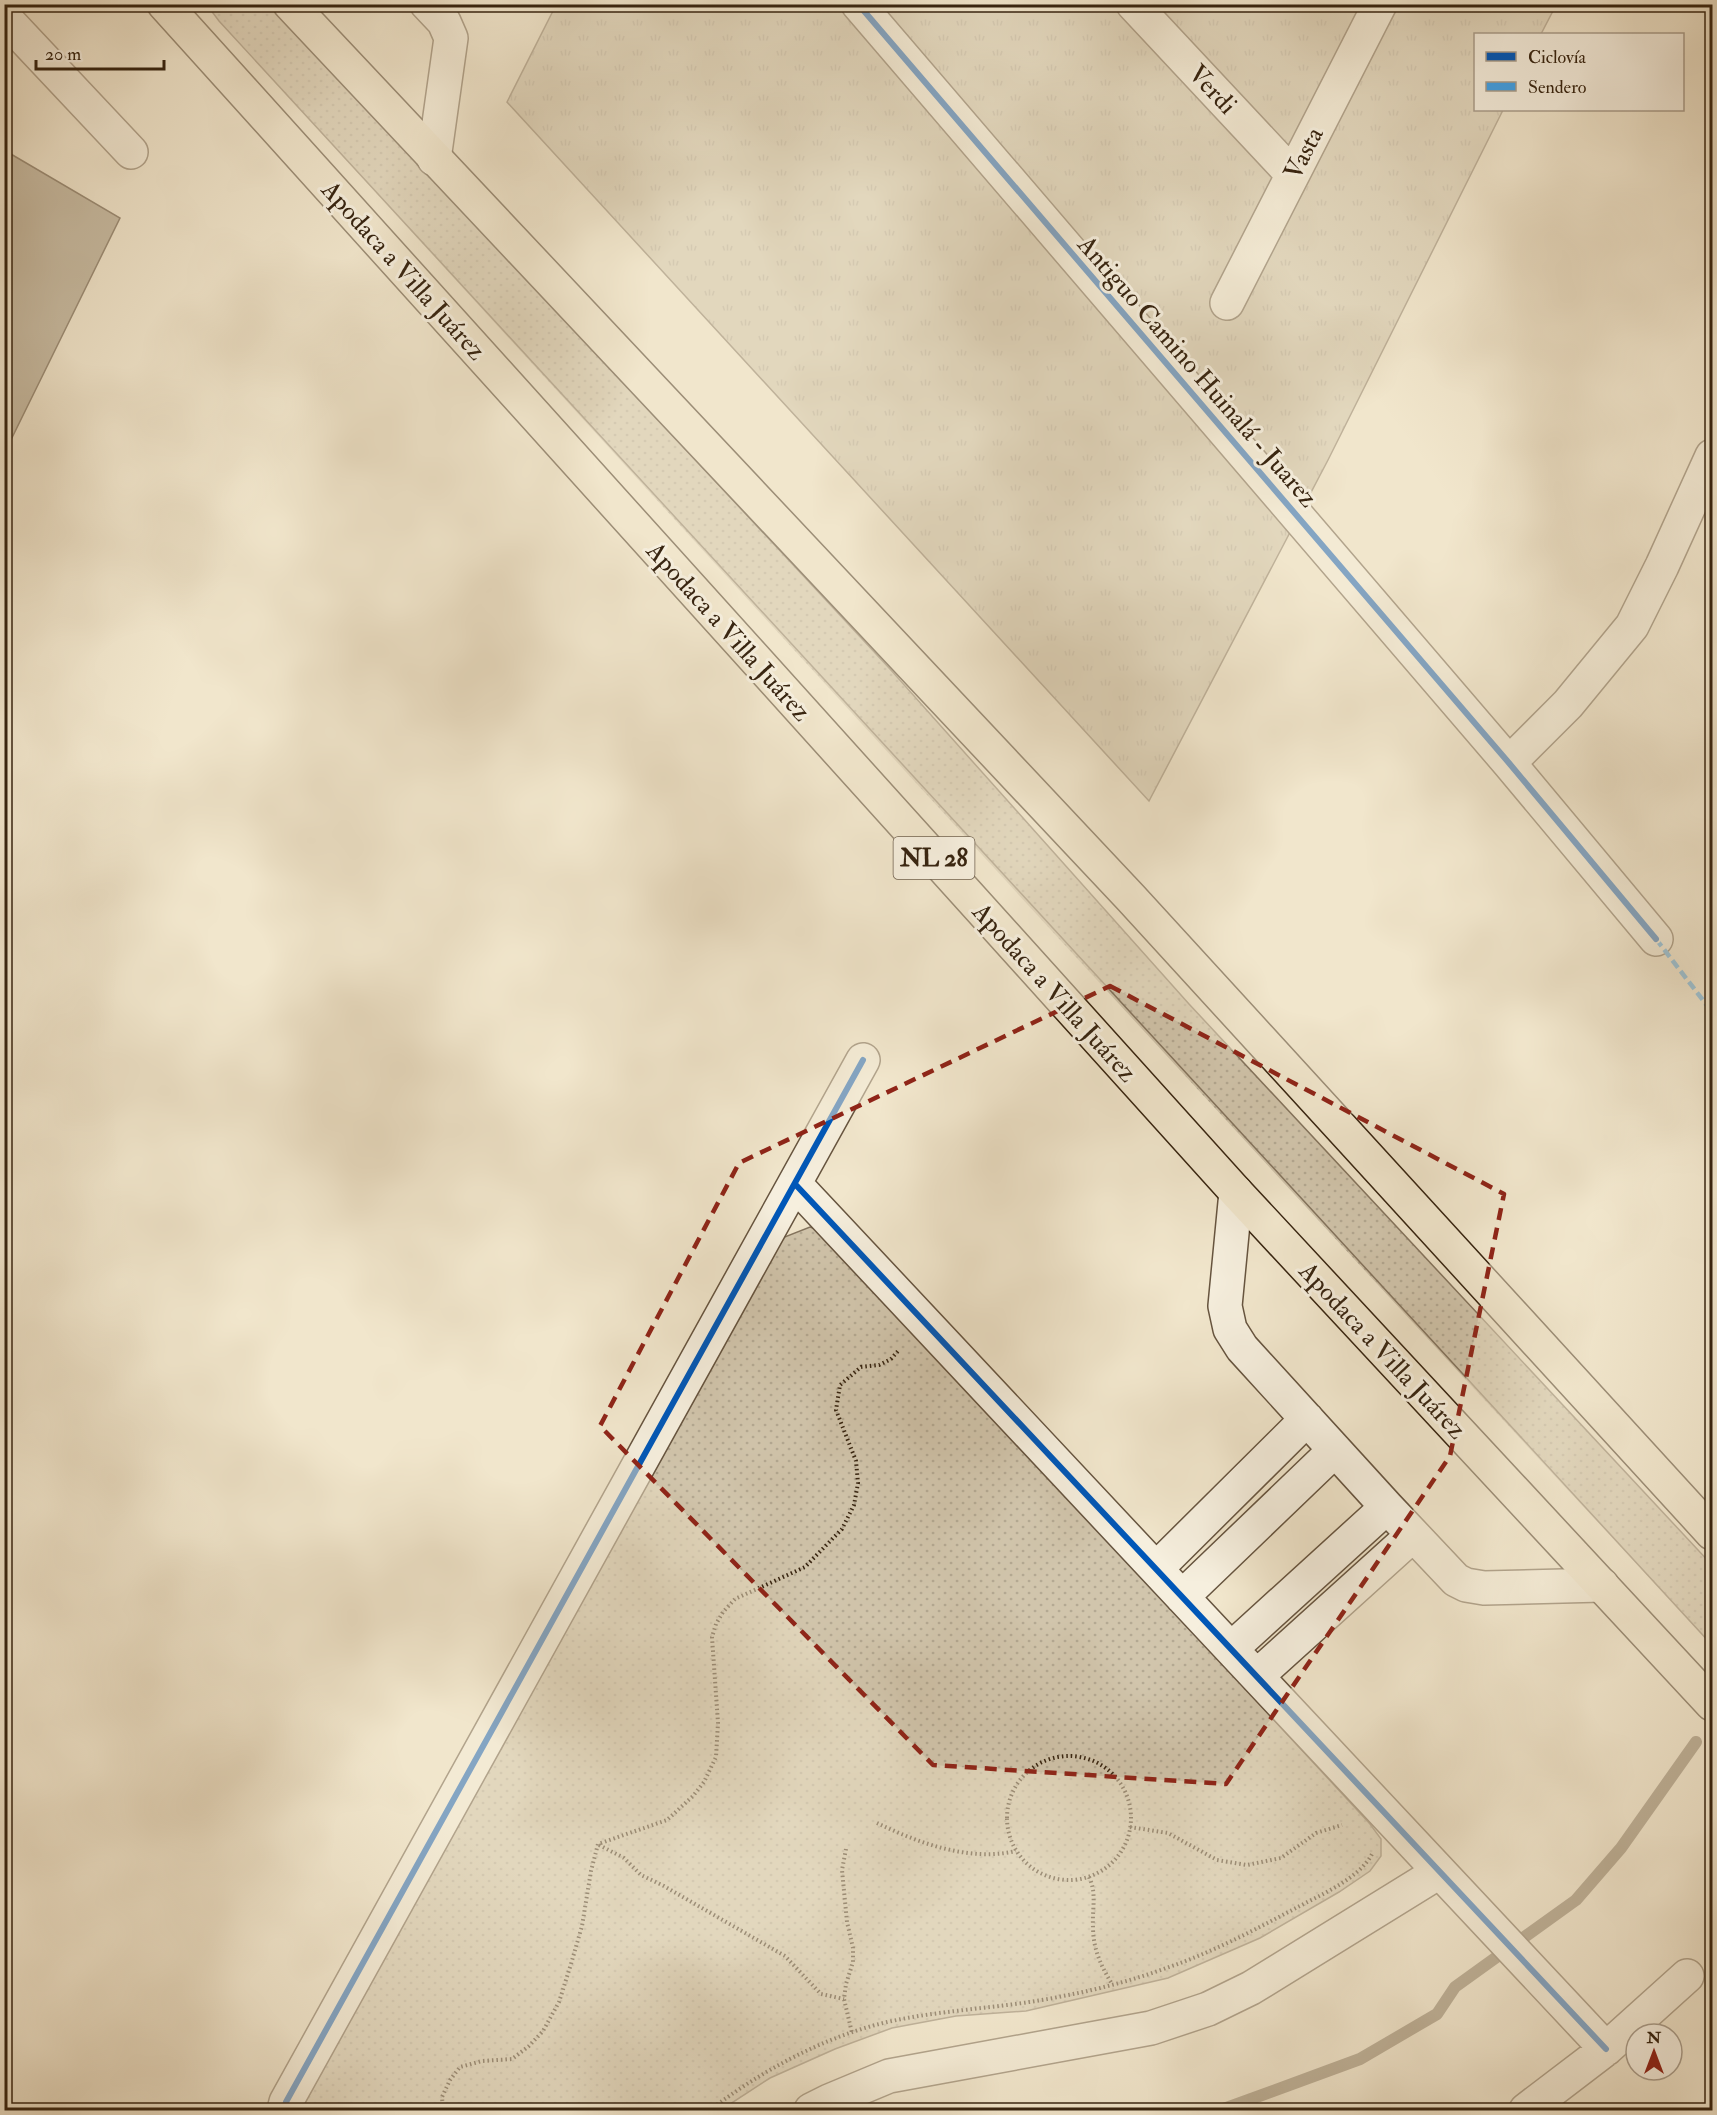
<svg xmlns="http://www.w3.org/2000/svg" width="1717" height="2115" font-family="'IM FELL Double Pica',serif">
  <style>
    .grass { fill: url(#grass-tufts); stroke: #84745e; stroke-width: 1.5 }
    .park { fill: url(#park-dots); stroke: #84745e; stroke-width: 1.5 }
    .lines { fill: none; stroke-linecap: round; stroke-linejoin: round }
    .stream { stroke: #81715a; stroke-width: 12 }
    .building { fill: #988972; stroke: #372410; stroke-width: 1.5 }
    .minor-casing { stroke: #66543f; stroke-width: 36 }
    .major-casing { stroke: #372410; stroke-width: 36 }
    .path { stroke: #372410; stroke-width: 4; stroke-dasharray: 1.5 3; stroke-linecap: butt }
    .minor { stroke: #f6efde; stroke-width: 33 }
    .major { stroke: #f1e6cc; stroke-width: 33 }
    .quiet { stroke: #3fa2ea; stroke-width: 4.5; stroke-dasharray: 9 4.5; stroke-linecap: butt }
    .cycleway-casing { stroke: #f6efde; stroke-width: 10 }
    .cycleway { stroke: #0057b8; stroke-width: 6 }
    .marked { fill: none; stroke: #8f2418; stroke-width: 4.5; stroke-dasharray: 12 8; stroke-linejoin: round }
    .labels { text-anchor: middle; stroke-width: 6; stroke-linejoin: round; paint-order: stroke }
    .shield { fill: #f6efde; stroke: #70614e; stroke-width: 1.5 }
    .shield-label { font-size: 24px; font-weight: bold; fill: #372410 }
    .street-label { font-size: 26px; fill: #372410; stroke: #f6efde }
  </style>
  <defs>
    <pattern id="grass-tufts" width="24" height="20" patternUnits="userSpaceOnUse" patternTransform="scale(1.5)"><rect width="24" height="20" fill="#d1c5ac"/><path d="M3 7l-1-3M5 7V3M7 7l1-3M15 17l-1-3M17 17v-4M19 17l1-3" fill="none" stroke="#b4a993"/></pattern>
    <pattern id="park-dots" width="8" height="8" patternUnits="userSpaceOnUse" patternTransform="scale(1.5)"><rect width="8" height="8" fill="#d1c5ac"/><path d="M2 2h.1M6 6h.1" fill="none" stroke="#b4a993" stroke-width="1.8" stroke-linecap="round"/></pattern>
  </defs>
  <rect width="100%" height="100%" fill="#f1e6cc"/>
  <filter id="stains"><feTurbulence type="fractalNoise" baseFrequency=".00333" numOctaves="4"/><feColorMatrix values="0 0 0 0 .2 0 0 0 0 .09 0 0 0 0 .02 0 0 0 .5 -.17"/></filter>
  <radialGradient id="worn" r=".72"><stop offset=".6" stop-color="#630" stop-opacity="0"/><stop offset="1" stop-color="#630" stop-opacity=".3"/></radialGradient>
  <path class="grass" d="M556 5H1556L1541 34H1476V110H1503L1328 460 1149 801 507 102Z"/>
  <path class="park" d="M207 5H272L890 669 1189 1004 1712 1565V1645C1211 1107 715 564 219 21Z
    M810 1227 824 1232 1370 1824 1381 1839V1856L1370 1871 1339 1892 1260 1938 1168 1978 1026 2011 956 2016 892 2028 835 2049 770 2078 721 2110H291L782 1238Z"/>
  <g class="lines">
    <path class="stream" d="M1221 2110 1360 2059 1437 2014 1455 1987 1576 1900 1621 1848 1696 1742"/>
  </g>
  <path class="building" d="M4 150 120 218 4 454Z"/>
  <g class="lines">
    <g class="minor-casing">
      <path id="minor" d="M427 4 444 22 451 38 434 159
        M858 4 1509 763 1656 939
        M1133 4 1292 174
        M4 17 131 152
        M1227 303 1380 4
        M1509 763 1568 704 1632 626 1662 566 1712 456
        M795 1184 1606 2049
        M1236 1192 1225 1306 1230 1329 1242 1348 1387 1507 1456 1580 1466 1585 1484 1588 1602 1585
        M1156 1569 1307 1419
        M1182 1597 1335 1450
        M1231 1649 1387 1507
        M1257 1676 1413 1535
        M284 2110 286 2102 863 1060
        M811 2110 829 2101 889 2076 1151 2028 1208 2009 1251 1988 1439 1872
        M1526 2110 1606 2049 1687 1976"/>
    </g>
    <g class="major-casing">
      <path id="major" d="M164 4 1236 1192 1712 1704
        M290 4 1131 898 1712 1533"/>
    </g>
    <path class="path" d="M1007 1818a62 62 0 1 1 124 0a62 62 0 1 1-124 0Z
      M877 1823C919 1843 969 1862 1016 1851
      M1130 1827 1168 1833 1217 1860 1247 1865 1281 1858 1316 1833 1342 1825
      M599 1845 624 1858 641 1875 664 1886 785 1956 821 1994 844 1999
      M846 1849 842 1870 847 1922 853 1948V1962L846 1984 844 1999 852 2033
      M1089 1877C1097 1893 1092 1909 1093 1927 1093 1949 1101 1966 1112 1984
      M443 2110 442 2097 450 2080 460 2067 482 2061 512 2059 529 2046 543 2031 559 2002 571 1964 582 1926 591 1871 598 1844 667 1820 693 1796 704 1782 716 1757 718 1723 712 1637 716 1624 723 1612 735 1599 805 1567 842 1529 854 1505 858 1483 856 1461 836 1410 840 1385 861 1367 879 1365 891 1359 898 1351
      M710 2110C760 2072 818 2040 879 2024 939 2009 1002 2009 1063 1996 1100 1989 1137 1979 1172 1966 1215 1951 1256 1929 1296 1908 1320 1895 1359 1879 1372 1854"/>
    <use href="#minor" class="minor"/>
    <use href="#major" class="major"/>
    <path class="quiet" d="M1656 939 1712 1012"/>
    <g class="cycleway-casing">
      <path id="cycleway" d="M858 4 1509 763 1656 939
        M795 1184 1606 2049
        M284 2110 286 2102 863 1060"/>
    </g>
    <use href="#cycleway" class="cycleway"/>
  </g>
  <path d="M0 0H1717V2115H0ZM1110 986 1504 1194 1450 1456 1226 1784 933 1765 600 1426 739 1163Z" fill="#f1e6cc" fill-opacity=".55" fill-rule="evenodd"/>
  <path class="marked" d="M1110 986 1504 1194 1450 1456 1226 1784 933 1765 600 1426 739 1163Z"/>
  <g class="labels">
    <rect class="shield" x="893.5" y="837" width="81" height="42" rx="4.5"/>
    <g class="shield-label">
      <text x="934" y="866">NL 28</text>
    </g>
    <g class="street-label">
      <text transform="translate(1213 89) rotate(47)" y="9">Verdi</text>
      <text transform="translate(1303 153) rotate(-63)" y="9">Vasta</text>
      <text transform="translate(404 270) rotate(48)" y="9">Apodaca a Villa Juárez</text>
      <text transform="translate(1198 371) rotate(49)" y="9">Antiguo Camino Huinalá - Juarez</text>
      <text transform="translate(729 631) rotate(48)" y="9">Apodaca a Villa Juárez</text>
      <text transform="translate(1055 992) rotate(48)" y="9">Apodaca a Villa Juárez</text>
      <text transform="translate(1383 1350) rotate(47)" y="9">Apodaca a Villa Juárez</text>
    </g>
  </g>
  <rect width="1717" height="2115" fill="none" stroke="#f1e6cc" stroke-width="24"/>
  <rect x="6" y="6" width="1705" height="2103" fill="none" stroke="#372410" stroke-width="3"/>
  <rect x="12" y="12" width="1693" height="2091" fill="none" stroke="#372410" stroke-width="1.5"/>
  <rect x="1474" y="33" width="210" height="78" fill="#f6efde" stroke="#aa9e8c" stroke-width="1.5"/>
  <rect x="1486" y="52" width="30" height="9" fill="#0057b8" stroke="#aa9e8c" stroke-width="1.5"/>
  <text x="1528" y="63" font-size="18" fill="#372410">Ciclovía</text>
  <rect x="1486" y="82" width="30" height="9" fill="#3fa2ea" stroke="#aa9e8c" stroke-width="1.5"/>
  <text x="1528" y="93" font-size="18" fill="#372410">Sendero</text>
  <g transform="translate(1654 2052)"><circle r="28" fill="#f6efde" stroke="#aa9e8c" stroke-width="1.5"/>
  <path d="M0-4.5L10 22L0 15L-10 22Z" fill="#8f2418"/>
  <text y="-9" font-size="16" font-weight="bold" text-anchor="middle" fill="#372410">N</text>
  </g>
  <path d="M36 60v9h128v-9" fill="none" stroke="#372410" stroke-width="3"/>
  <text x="45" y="60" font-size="18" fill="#372410" stroke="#f6efde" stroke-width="4.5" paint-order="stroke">20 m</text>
  <rect width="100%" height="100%" filter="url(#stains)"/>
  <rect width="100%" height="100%" fill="url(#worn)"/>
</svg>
